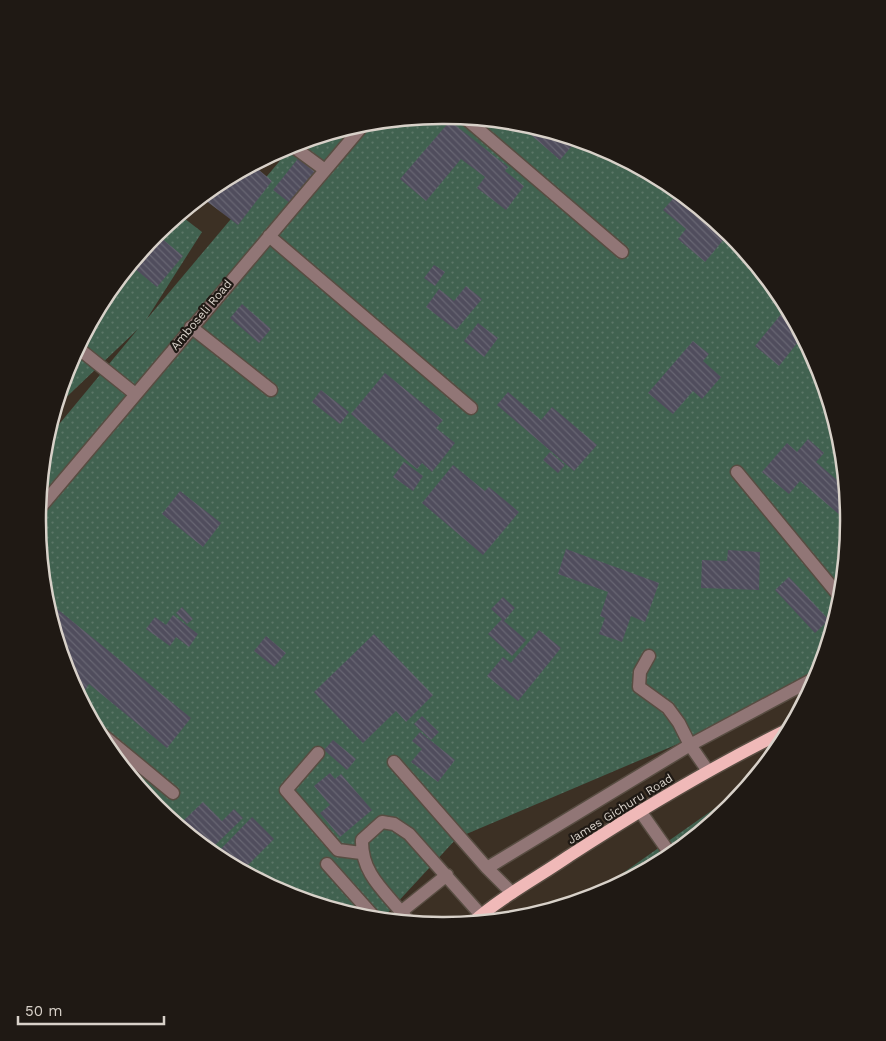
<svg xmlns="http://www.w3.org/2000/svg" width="886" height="1041" font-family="'Work Sans',sans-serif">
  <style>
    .park { fill: url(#park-dots) }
    .building { fill: url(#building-back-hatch) }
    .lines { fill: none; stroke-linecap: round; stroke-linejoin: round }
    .minor-casing { stroke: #584d42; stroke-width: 15 }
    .major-casing { stroke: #584d42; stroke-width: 15 }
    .minor { stroke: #917676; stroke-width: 12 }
    .major { stroke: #f0b9b8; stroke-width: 12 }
    .labels { text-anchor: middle; stroke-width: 4.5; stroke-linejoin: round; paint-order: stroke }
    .street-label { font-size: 12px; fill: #d8d1c9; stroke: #1f1914 }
    .rim { fill: none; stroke: #d8d1c9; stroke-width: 2.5 }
  </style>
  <defs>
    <pattern id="park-dots" width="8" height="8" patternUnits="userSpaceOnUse" patternTransform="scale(1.25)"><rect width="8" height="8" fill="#416250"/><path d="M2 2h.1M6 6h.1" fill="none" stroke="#5c7768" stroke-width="1.8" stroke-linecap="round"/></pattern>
    <pattern id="building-back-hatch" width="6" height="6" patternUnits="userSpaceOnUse" patternTransform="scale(1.25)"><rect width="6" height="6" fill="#504d5d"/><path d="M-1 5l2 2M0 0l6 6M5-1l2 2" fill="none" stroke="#686673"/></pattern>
  </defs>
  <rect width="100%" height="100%" fill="#3c3024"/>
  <path class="park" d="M443 115C496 120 550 125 599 146 749 212 845 356 848 520 849 574 833 625 818 676L706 732 457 838 381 920 364 918 288 895 217 857 156 807 106 746 68 675 45 599 38 520 46 440 138 329 55 408C60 394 63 378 69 364 94 307 132 254 180 215L202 232 146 320 294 144 364 123Z
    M748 785 730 807 668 858 598 895 586 899Z"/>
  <path class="building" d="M450 121 508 167 505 171 524 186 506 210 477 188 485 177 461 159 426 201 400 179Z
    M516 122 522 123 577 140 560 160Z
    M300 156 317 169 290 203 273 190Z
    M253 165 272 181 238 225 201 197 218 183Z
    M679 192 729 233 705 262 678 239 686 229 663 210Z
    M160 237 183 256 157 287 134 268Z
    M434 265 445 272 435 286 424 278Z
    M466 286 482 299 456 330 426 307 439 289 454 301Z
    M242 304 271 329 259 343 230 318Z
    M787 307 802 337 779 366 755 346Z
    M478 323 498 338 484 357 464 341Z
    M693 341 709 354 703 361 721 377 702 399 693 391 673 414 648 393Z
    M385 373 443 420 436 428 455 443 432 472 422 463 417 469 351 414Z
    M321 390 349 412 340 424 312 402Z
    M508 392 541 420 552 407 597 445 574 471 497 405Z
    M808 439 824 453 816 462 845 487 848 522 800 481 789 494 762 472 787 443 797 452Z
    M550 452 565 465 558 473 543 460Z
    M404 462 423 476 413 491 393 477Z
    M453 465 485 491 489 487 519 512 483 555 422 503Z
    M180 491 221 523 203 547 162 514Z
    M566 549 659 583 645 622 631 616 622 642 599 634 605 618 600 616 608 592 558 574Z
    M728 550 760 552 759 590 701 588 702 560 727 561Z
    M789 577 829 620 815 633 775 590Z
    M503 597 515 608 504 621 526 640 512 656 488 634 502 619 491 609Z
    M45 599 191 718 167 748 89 684 85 690 69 678Z
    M182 607 193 619 187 624 176 613Z
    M173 615 198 634 189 647 176 637 170 646 146 629 155 617 166 625Z
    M539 630 561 648 518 701 487 676 503 657 511 663Z
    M374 634 433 695 406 722 396 711 363 743 314 692Z
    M266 636 286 653 274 667 254 651Z
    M422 716 439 732 431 740 414 724Z
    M420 732 455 760 438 782 411 762 422 749 412 741Z
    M333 740 356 759 347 770 324 750Z
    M330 773 335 779 341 774 372 810 340 837 320 813 330 805 314 786Z
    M203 802 222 821 234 809 243 818 210 850 182 822Z
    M252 817 274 839 246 867 250 871 248 874 215 855Z"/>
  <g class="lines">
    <g class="minor-casing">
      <path id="minor" d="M464 117 622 252
        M291 145 325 170
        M269 236 471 408
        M191 327 271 390
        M78 348 134 393
        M737 472 841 598
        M39 509 365 123
        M649 656 640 672 639 687 668 708 679 723 690 745 817 677
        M98 731 173 793
        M318 753 286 790 338 850 361 853
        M394 762 487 868 512 893
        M640 811 671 855
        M327 864 376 919
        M487 868 690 745 708 771
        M402 911 447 875
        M410 923C390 895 361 877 362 840L382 822 394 824 409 834 481 915"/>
    </g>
    <g class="major-casing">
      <path id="major" d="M472 923C501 897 537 878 569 856 640 810 713 766 789 729"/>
    </g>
    <use href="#minor" class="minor"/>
    <use href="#major" class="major"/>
  </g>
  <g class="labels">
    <g class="street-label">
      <text transform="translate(201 315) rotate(-50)" y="4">Amboseli Road</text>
      <text transform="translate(620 809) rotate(-32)" y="4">James Gichuru Road</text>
    </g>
  </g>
  <path d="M0 0H886V1041H0ZM442 124H444A396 396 0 0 1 840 520V521A396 396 0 0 1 444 917H442A396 396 0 0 1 46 521V520A396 396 0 0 1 442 124Z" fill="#1f1914" fill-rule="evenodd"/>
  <path class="rim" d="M442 124H444A396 396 0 0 1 840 520V521A396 396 0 0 1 444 917H442A396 396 0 0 1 46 521V520A396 396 0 0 1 442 124Z"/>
  <path d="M18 1016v8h146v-8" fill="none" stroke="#d8d1c9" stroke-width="2.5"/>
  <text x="25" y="1016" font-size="15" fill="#d8d1c9" stroke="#1f1914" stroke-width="4" paint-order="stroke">50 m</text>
</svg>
